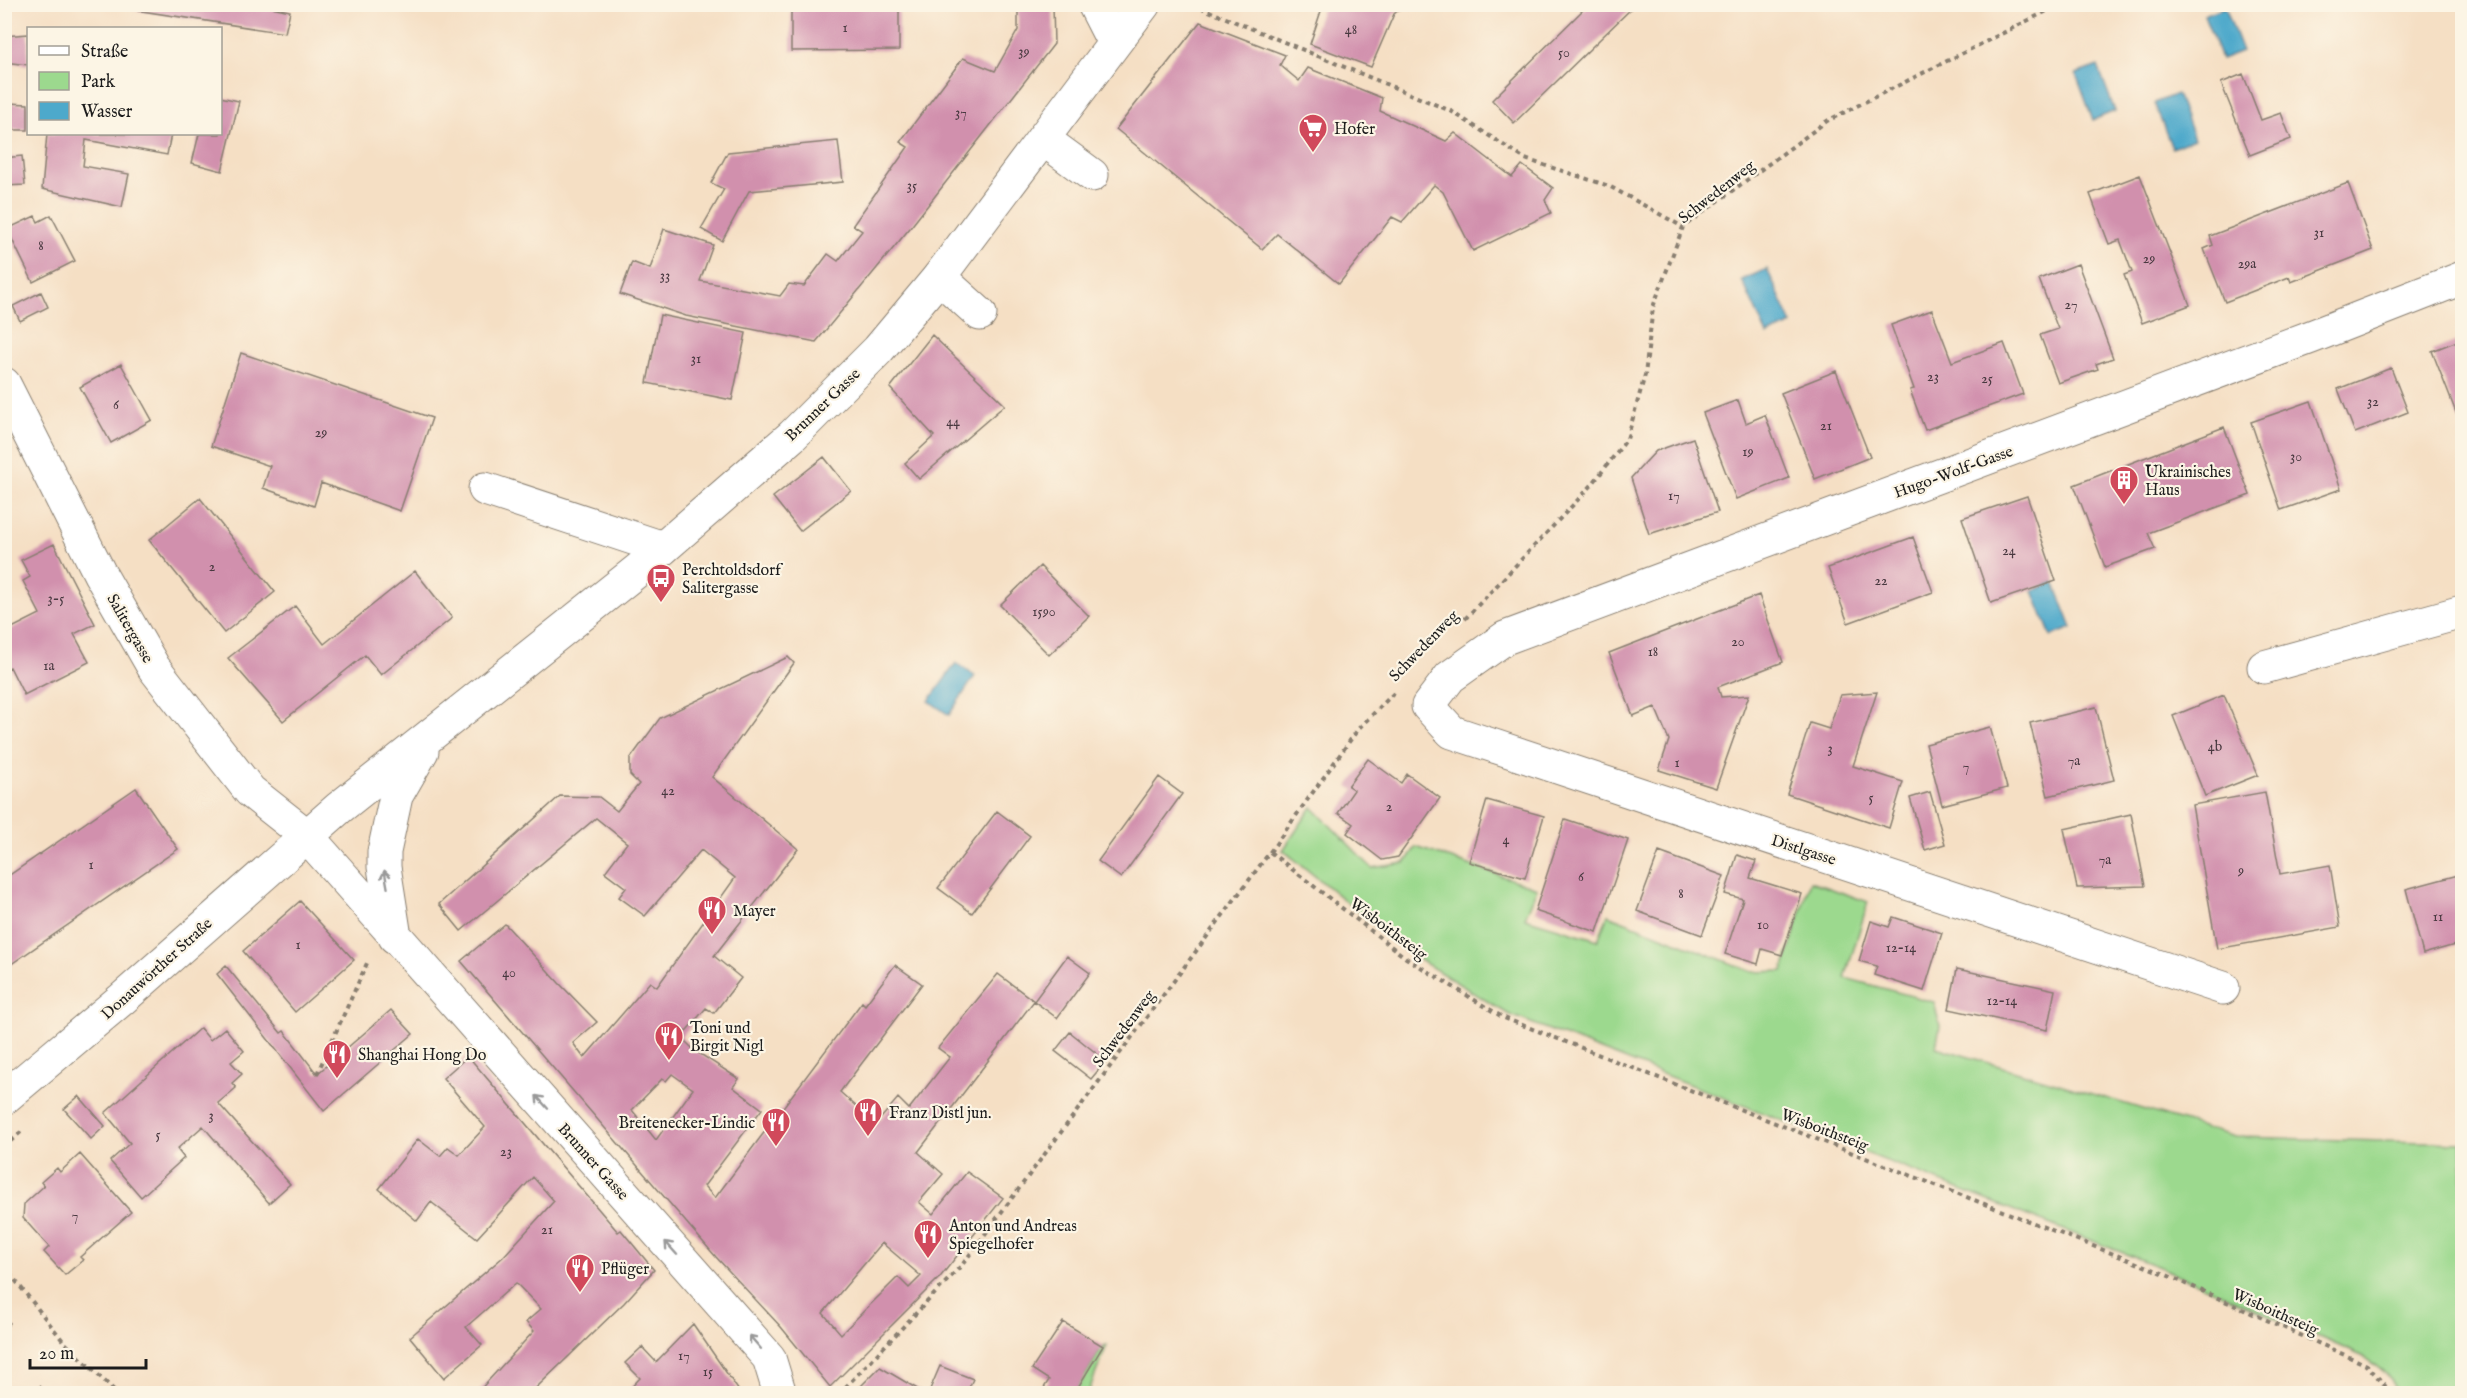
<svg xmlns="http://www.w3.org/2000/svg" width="2467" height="1398" font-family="'IM FELL English',serif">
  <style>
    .green { fill: #9cd98e; stroke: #5c7a55; stroke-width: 1.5 }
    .water { fill: #4da9cb; stroke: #346274; stroke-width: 1.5 }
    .building { fill: #d190ad; fill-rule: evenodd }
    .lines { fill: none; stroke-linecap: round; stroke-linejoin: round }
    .minor-casing { stroke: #887e70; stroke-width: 35 }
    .major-casing { stroke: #887e70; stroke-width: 35 }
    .path { stroke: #887e70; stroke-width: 4; stroke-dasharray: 4.5 4.5; stroke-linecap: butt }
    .minor { stroke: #fff; stroke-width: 33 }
    .major { stroke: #fff; stroke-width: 33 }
    .oneway { stroke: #999 }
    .labels { text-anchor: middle; stroke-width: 4.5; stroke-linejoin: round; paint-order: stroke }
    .number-label { font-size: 14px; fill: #493940 }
    .poi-label { font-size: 16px; fill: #1c1c1c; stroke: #fcf5e5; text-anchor: start }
    .street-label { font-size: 16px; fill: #1c1c1c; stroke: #fcf5e5 }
  </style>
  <rect width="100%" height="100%" fill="#fcf5e5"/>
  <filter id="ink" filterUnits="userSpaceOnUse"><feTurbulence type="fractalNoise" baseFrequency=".0167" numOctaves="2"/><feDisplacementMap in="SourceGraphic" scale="12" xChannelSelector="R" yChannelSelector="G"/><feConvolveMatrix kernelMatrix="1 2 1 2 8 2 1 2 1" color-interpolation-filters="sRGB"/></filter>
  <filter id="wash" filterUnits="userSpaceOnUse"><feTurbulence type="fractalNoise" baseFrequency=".008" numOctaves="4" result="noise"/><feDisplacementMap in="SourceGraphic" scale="24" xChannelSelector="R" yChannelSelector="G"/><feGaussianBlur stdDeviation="1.35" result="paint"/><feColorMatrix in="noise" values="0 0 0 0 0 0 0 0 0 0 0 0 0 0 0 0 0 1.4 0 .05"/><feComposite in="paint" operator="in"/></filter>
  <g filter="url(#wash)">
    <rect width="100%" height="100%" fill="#f5dfc4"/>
    <path class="green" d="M1312 807 1372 868 1405 863 1416 847 1537 888 1525 918 1598 940 1608 915 1753 972 1783 971 1810 881 1868 902 1845 978 1934 1002 1940 1026 1936 1047 2235 1137 2462 1143V1393H2396C2392 1375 2376 1366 2362 1356L2162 1268 1508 1014 1410 954 1283 850Z
      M1107 1345 1088 1393H1074L1103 1346Z"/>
    <path class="water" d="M2225 7 2242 51 2221 59 2204 15Z
      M2098 66 2115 111 2093 120 2076 74Z
      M2177 94 2194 139 2172 148 2154 103Z
      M1767 269 1792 324 1767 335 1742 280Z
      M2054 582 2072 628 2051 636 2033 591Z
      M956 663 975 676 949 715 929 701Z"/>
    <g id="blocks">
      <path class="building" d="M96 4H257L290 11 285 33Z
        M791 4H899V50L791 51Z
        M1331 4H1406L1394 14 1371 67 1310 44 1321 11Z
        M1589 4H1636L1514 123 1492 100Z
        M1053 5 1054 44 910 228 816 342 686 316 620 294 632 262 650 269 664 229 713 245 700 281 780 296 789 284 804 286 828 254 838 261 862 231 853 225 908 147 900 142 963 58 995 71 1018 30V7Z
        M1200 22 1285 55 1280 65 1299 81 1308 68 1382 98 1380 111 1446 141 1455 133 1512 177 1522 165 1553 188 1545 200 1551 213 1473 251 1443 192 1434 185 1402 222 1392 217 1339 284 1277 234 1262 249 1116 129Z
        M28 34V65L4 62V36Z
        M2243 74 2261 120 2281 113 2291 139 2250 155 2221 83Z
        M4 95 8 103 28 104V130H4Z
        M220 97 239 101 222 171 192 163 199 134H220Z
        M47 134H171L167 155 86 140 83 166 129 174 122 207 42 189Z
        M838 141 843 182 749 191 722 241 701 229 724 189 711 183 728 152Z
        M22 156 25 185 4 186V158Z
        M2140 175 2190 305 2142 323 2124 275 2132 272 2120 240 2109 244 2090 194Z
        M2348 183 2373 250 2291 282 2289 277 2225 302 2204 249 2213 245 2210 236Z
        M51 215 75 261 33 282 7 229 35 216 38 222Z
        M2078 264 2113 358 2096 364 2098 369 2058 383 2040 335 2058 329 2039 279Z
        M41 292 48 307 20 321 13 306Z
        M1932 310 1952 362 2004 343 2023 394 1925 430 1910 390 1914 389 1891 325Z
        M660 315 746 333 732 400 647 383Z
        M932 335 1005 405 919 479 905 463 934 436 890 388Z
        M2462 339V428L2432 351Z
        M241 353 432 418 400 511 321 483 314 506 263 488 270 466 211 446Z
        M121 364 152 420 111 443 80 387Z
        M2391 368 2408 412 2355 433 2338 389Z
        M1836 371 1870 457 1815 479 1781 393Z
        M1738 400 1746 423 1765 415 1789 478 1736 499 1703 413Z
        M2311 401 2341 489 2281 510 2251 422Z
        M2224 427 2250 495 2148 533 2155 549 2105 567 2074 485Z
        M1693 438 1718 512 1649 534 1631 478 1656 451Z
        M824 457 851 491 800 531 773 497Z
        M2027 496 2056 581 1991 603 1962 518Z
        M200 498 275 592 224 633 149 540Z
        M1913 537 1933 592 1848 623 1828 568Z
        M54 544 95 624 74 634 89 662 24 695 10 667 4 670V632L40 614 23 581 30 577 21 560Z
        M1040 566 1089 616 1049 655 1000 605Z
        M415 571 452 618 381 675 365 655 283 721 228 658 295 606 324 644Z
        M1759 595 1783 662 1718 687 1721 697 1749 695 1716 788 1659 770 1669 740 1655 707 1633 716 1609 653Z
        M788 657 794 663 712 777 798 849 714 956 741 978 714 1013 706 1008 681 1037 694 1050 739 1079 733 1087 762 1109 704 1186 715 1198 862 1002 865 1005 895 965 922 984 840 1092 876 1124 898 1098 909 1109 950 1057 938 1048 998 974 1034 1001 918 1152 943 1174 919 1202 933 1214 967 1172 1003 1198 941 1276 830 1387 781 1327 716 1257 461 961 505 924 559 983 597 1022 573 1043 584 1058 650 982 657 987 735 878 701 850 645 916 619 897 626 888 605 872 627 843 596 818 461 931 439 904 560 796 599 797 617 811 639 784 630 775V759L660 718ZM672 1074 693 1089 656 1140 632 1110 662 1079 666 1081ZM882 1243 921 1276 909 1288 898 1277 841 1334 823 1313Z
        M1877 692 1853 766 1903 782 1889 828 1787 794 1810 723 1829 729 1840 695Z
        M2224 695 2258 775 2205 796 2173 716Z
        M2096 707 2114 780 2048 796 2030 723Z
        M1990 727 2007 788 1942 805 1926 744Z
        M1368 759 1401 783 1407 774 1440 798 1398 857 1382 860 1347 833 1353 824 1338 813 1354 790 1348 786Z
        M1159 777 1182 794 1121 878 1098 861Z
        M136 788 178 849 4 969V879Z
        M1930 792 1945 844 1925 850 1910 798Z
        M2265 792 2280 874 2330 865 2340 927 2217 949 2192 805Z
        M1487 800 1544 816 1525 878 1469 862Z
        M997 811 1030 836 972 913 938 888Z
        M2131 814 2145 886 2077 888 2064 829Z
        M1565 819 1628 840 1597 932 1535 911Z
        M1659 852 1724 876 1702 935 1637 911Z
        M1737 855 1756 861 1750 878 1802 894 1782 955 1762 949 1758 964 1725 954 1743 899 1725 894Z
        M2462 874V943L2423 954 2406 889Z
        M300 901 354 960 295 1012 243 951Z
        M1893 917 1942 933 1924 991 1874 975 1877 966 1859 961 1871 921 1889 927Z
        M1067 956 1090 973 1057 1018 1034 1001Z
        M226 966 281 1033 284 1031 317 1074 391 1010 413 1034 324 1111 217 974Z
        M1957 969 2055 990 2047 1030 1949 1009Z
        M200 1028 210 1040 225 1028 244 1051 231 1062 242 1074 232 1083 236 1088 218 1103 290 1184 269 1203 203 1126 177 1149 184 1158 141 1197 110 1161 130 1143 105 1113Z
        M1070 1032 1106 1061 1091 1079 1055 1051Z
        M468 1056 618 1232 621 1230 654 1270 624 1303 536 1388 545 1394H476L534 1331 526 1322 541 1309 516 1283 466 1327 482 1345 444 1378 410 1337 503 1257 554 1201 533 1177 477 1238 431 1202 417 1221 379 1189 418 1139 440 1156 448 1147 459 1155 485 1127 443 1078Z
        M79 1096 105 1126 91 1139 64 1109Z
        M80 1154 131 1212 80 1257 83 1260 65 1275 44 1252 49 1247 23 1218 24 1204 44 1186 41 1182 57 1168 60 1172Z
        M4 1317 10 1323 4 1329Z
        M1063 1322 1103 1346 1074 1394H1040L1049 1380 1032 1369Z
        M693 1324 741 1394H625L640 1378 625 1363 642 1347 656 1362Z
        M940 1366 973 1379 966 1394H928Z
        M880 1367 926 1394H853Z
        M40 1386 48 1394H32Z"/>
    </g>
  </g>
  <g filter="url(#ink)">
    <use href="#blocks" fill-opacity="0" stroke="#887e70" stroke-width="1.5"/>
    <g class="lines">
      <g class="minor-casing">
        <path id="minor" d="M1094 4 1114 43
          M1043 139 1092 175
          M939 277 980 314
          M4 384 100 574 154 668 250 791 307 836
          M485 489 663 548
          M2264 667 2462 612
          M2223 988 1452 732 1428 706 1450 677 1505 638 2311 337 2462 278"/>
      </g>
      <g class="major-casing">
        <path id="major" d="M307 836 769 1358 780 1394
          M395 937 384 867V852L396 796 422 751
          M4 1098 122 999 339 808 638 570 792 436 878 350 939 277 1144 4"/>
      </g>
      <path class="path" d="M1192 4 1451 111 1525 159 1609 186 1683 227
        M1465 619 1591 486 1627 439 1645 375 1653 307 1683 227 1827 121 2061 4
        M1270 852 1406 958 1504 1018 2160 1272 2367 1365 2387 1388 2388 1394
        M317 1074 368 961
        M4 1147 22 1131
        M4 1266 64 1342 118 1394
        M839 1394 962 1265 1270 852 1359 728 1394 693"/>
      <use href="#minor" class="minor"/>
      <use href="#major" class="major"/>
    </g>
    <defs><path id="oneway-shaft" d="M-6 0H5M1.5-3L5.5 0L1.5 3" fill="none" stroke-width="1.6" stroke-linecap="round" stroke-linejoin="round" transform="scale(1.5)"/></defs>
    <g class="oneway">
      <use href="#oneway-shaft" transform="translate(386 879) rotate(-100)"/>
      <use href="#oneway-shaft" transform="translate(542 1102) rotate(-132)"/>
      <use href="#oneway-shaft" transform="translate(671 1248) rotate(-132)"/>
      <use href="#oneway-shaft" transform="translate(755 1342) rotate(-131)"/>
    </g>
  </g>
  <defs>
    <g id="supermarket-pin" transform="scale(1.5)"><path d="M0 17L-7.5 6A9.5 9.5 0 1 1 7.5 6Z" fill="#d1495b" stroke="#fcf5e5"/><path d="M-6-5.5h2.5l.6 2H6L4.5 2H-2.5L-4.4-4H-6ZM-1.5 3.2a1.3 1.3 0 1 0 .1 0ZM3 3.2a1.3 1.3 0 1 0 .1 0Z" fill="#fff"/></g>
    <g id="building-pin" transform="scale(1.5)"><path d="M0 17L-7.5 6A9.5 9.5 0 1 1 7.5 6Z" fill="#d1495b" stroke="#fcf5e5"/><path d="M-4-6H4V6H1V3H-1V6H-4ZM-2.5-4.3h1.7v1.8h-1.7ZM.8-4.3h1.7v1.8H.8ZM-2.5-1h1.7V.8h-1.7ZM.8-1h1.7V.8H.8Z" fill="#fff"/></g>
    <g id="bus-pin" transform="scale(1.5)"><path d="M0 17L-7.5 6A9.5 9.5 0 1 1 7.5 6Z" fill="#d1495b" stroke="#fcf5e5"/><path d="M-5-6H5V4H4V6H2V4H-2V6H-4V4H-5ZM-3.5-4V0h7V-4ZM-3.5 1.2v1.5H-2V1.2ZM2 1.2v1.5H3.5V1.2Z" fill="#fff"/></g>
    <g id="restaurant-pin" transform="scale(1.5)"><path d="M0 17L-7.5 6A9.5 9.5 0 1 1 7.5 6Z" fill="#d1495b" stroke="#fcf5e5"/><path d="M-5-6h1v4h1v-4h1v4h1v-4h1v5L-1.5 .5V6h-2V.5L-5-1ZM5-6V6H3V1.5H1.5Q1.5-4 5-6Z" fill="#fff"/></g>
  </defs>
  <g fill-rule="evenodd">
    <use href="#supermarket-pin" x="1313" y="128"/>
    <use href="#building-pin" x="2124" y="480"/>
    <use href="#bus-pin" x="661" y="578"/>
    <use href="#restaurant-pin" x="712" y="910"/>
    <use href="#restaurant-pin" x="669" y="1036"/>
    <use href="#restaurant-pin" x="337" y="1054"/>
    <use href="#restaurant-pin" x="868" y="1112"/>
    <use href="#restaurant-pin" x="776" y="1122"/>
    <use href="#restaurant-pin" x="928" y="1234"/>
    <use href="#restaurant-pin" x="580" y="1268"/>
  </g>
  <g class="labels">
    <g class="number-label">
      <text x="845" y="32">1</text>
      <text x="1351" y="34">48</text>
      <text x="1024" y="56">39</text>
      <text x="1564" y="57">50</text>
      <text x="961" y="117">37</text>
      <text x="912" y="190">35</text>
      <text x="2319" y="237">31</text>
      <text x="41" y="250">8</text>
      <text x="2149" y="263">29</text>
      <text x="2247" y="268">29a</text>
      <text x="665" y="280">33</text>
      <text x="2071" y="309">27</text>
      <text x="696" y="363">31</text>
      <text x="1933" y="381">23</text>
      <text x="1987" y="383">25</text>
      <text x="2373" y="406">32</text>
      <text x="116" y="409">6</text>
      <text x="953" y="426">44</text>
      <text x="1826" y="430">21</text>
      <text x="321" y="437">29</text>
      <text x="1748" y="456">19</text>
      <text x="2296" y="461">30</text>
      <text x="1674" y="500">17</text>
      <text x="2009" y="555">24</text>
      <text x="212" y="571">2</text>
      <text x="1881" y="585">22</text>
      <text x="56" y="603">3-5</text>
      <text x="1044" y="616">1590</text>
      <text x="1738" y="646">20</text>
      <text x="1653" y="656">18</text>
      <text x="49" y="670">1a</text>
      <text x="2215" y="751">4b</text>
      <text x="1830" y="753">3</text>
      <text x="2074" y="765">7a</text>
      <text x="1677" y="767">1</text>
      <text x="1966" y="771">7</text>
      <text x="668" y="795">42</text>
      <text x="1871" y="802">5</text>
      <text x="1389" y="811">2</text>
      <text x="1506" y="844">4</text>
      <text x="2105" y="864">7a</text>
      <text x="91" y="869">1</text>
      <text x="2241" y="875">9</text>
      <text x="1581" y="881">6</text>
      <text x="1681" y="898">8</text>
      <text x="2438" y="921">11</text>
      <text x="1763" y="929">10</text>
      <text x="298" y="949">1</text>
      <text x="1901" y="952">12-14</text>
      <text x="509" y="977">40</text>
      <text x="2002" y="1005">12-14</text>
      <text x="211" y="1120">3</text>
      <text x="158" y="1139">5</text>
      <text x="506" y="1156">23</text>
      <text x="75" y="1220">7</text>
      <text x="547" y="1234">21</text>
      <text x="684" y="1360">17</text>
      <text x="708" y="1376">15</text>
    </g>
    <g class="poi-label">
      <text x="1334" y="134">Hofer</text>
      <text x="2145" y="477">Ukrainisches<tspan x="2145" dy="18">Haus</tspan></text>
      <text x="682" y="575">Perchtoldsdorf<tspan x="682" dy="18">Salitergasse</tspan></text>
      <text x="733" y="916">Mayer</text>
      <text x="690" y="1033">Toni und<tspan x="690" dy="18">Birgit Nigl</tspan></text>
      <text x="358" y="1060">Shanghai Hong Do</text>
      <text x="889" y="1118">Franz Distl jun.</text>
      <text x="755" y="1128" text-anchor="end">Breitenecker-Lindic</text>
      <text x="949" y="1231">Anton und Andreas<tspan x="949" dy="18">Spiegelhofer</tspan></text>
      <text x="601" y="1274">Pflüger</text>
    </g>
    <g class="street-label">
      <text transform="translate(1716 191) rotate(-38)" y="6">Schwedenweg</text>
      <text transform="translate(822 404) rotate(-44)" y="6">Brunner Gasse</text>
      <text transform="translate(1953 471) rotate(-20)" y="6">Hugo-Wolf-Gasse</text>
      <text transform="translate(131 628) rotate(60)" y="6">Salitergasse</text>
      <text transform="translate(1423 645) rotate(-46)" y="6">Schwedenweg</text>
      <text transform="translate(1804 849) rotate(18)" y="6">Distlgasse</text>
      <text transform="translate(1389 928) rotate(37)" y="6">Wisboithsteig</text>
      <text transform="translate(156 968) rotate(-42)" y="6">Donauwörther Straße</text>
      <text transform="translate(1123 1028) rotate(-53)" y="6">Schwedenweg</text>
      <text transform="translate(1825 1129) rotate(21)" y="6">Wisboithsteig</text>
      <text transform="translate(594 1161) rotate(48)" y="6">Brunner Gasse</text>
      <text transform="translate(2276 1311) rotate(24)" y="6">Wisboithsteig</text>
    </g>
  </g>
  <rect width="2467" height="1398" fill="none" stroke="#fcf5e5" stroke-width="24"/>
  <rect x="27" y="27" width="195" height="108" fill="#fcf5e5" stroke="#a29e95" stroke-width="1.5"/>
  <rect x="39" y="46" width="30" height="9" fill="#ffffff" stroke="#a29e95" stroke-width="1.5"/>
  <text x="81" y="57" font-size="18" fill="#1c1c1c">Straße</text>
  <rect x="39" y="72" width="30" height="18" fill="#9cd98e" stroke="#a29e95" stroke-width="1.5"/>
  <text x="81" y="87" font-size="18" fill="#1c1c1c">Park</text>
  <rect x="39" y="102" width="30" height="18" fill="#4da9cb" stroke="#a29e95" stroke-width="1.5"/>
  <text x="81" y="117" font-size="18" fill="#1c1c1c">Wasser</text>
  <path d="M30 1359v9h116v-9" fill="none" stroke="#1c1c1c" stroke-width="3"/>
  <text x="39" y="1359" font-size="18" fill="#1c1c1c" stroke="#fcf5e5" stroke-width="4.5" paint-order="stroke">20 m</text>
</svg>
